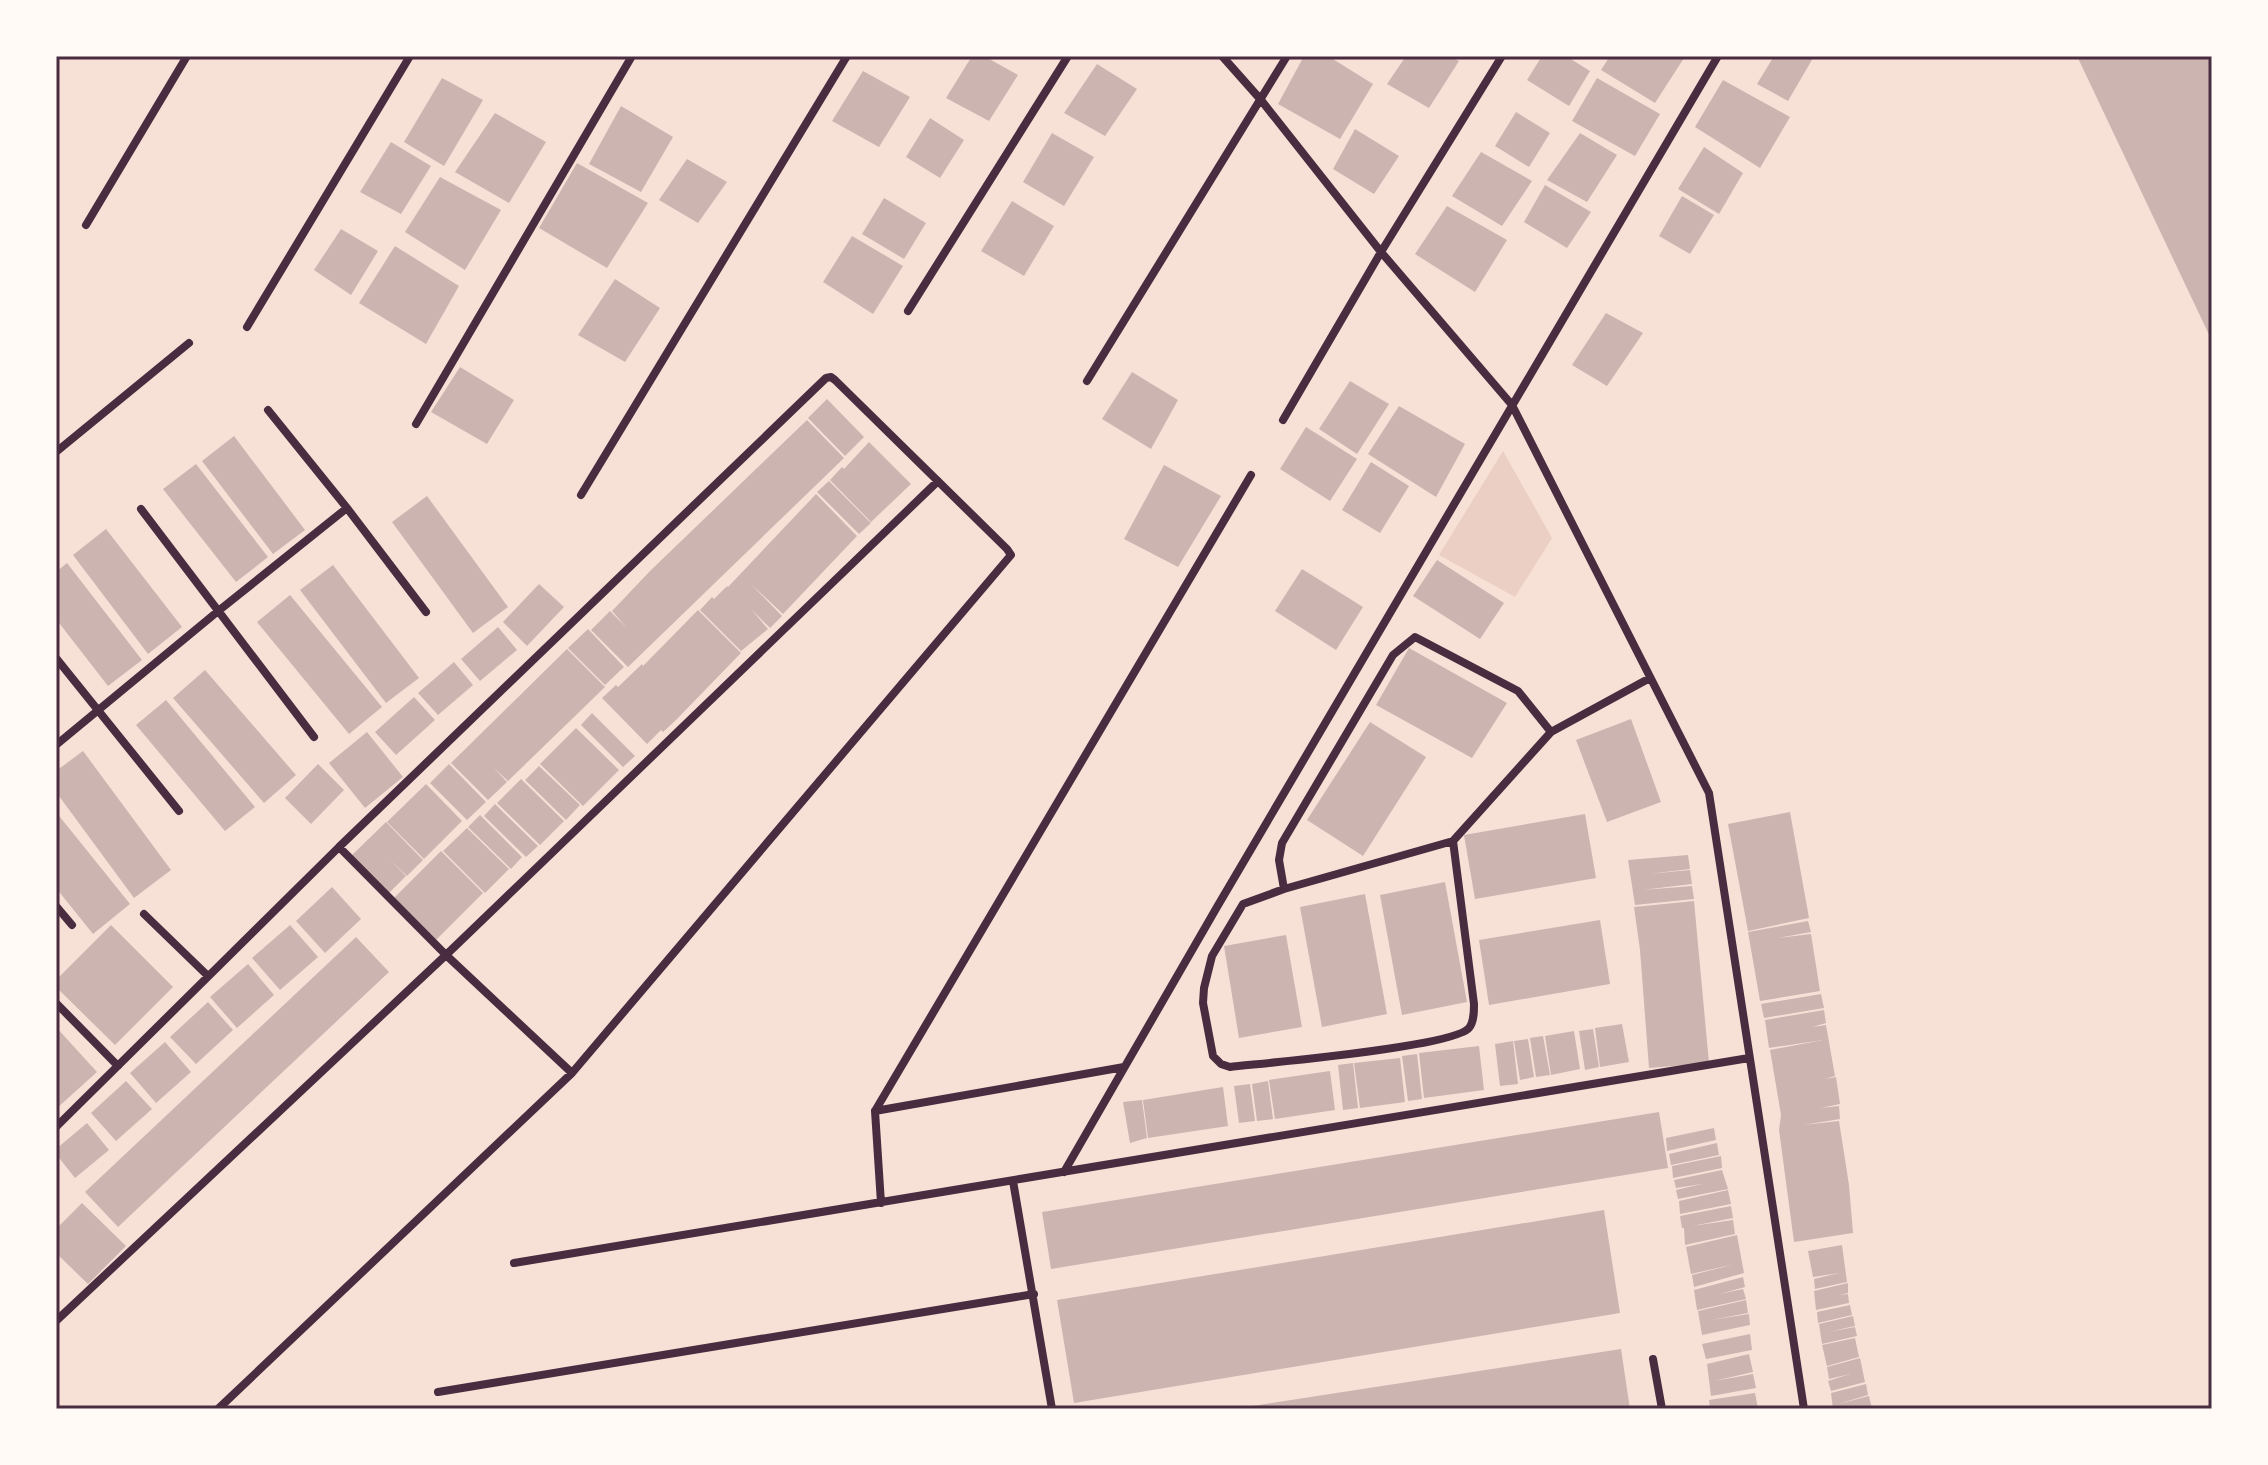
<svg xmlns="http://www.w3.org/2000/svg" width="2268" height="1465" font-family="Commissioner,sans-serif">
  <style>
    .green { fill: #ebcfc5 }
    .building { fill: #ccb4b1 }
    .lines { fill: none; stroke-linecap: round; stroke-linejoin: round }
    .minor { stroke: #4a2c40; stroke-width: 8 }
    .neatline { fill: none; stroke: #4a2c40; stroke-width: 3 }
  </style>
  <rect width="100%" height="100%" fill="#f7e1d7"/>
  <path class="green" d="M1503 451 1552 538 1515 597 1439 555Z"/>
  <path class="building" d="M972 56H984L1018 75 989 121 946 98Z
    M1304 56H1328L1373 84 1340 139 1278 104Z
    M1406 56H1450L1459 61 1429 108 1387 84Z
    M1542 56H1566L1590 71 1569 106 1527 80Z
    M1610 56H1682L1684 58 1655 103 1601 70Z
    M1774 56H1808L1813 58 1788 101 1757 84Z
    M2077 56H2212V341Z
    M1097 64 1137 89 1105 136 1064 113Z
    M863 71 910 97 879 147 832 121Z
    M442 78 483 100 444 166 404 142Z
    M1597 78 1660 114 1635 156 1572 121Z
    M1723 80 1790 117 1760 168 1695 127Z
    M621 106 673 137 641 192 589 164Z
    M1516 112 1550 133 1529 167 1495 146Z
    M495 113 546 142 509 203 455 172Z
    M930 118 964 140 940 178 906 157Z
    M1355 129 1399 156 1374 194 1333 169Z
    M1052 133 1094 157 1064 206 1023 182Z
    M1580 133 1617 155 1587 202 1547 180Z
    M391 142 431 166 401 214 360 192Z
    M1704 147 1743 173 1719 214 1678 189Z
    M1481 152 1532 181 1502 226 1452 196Z
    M687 159 727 182 698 223 659 200Z
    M577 163 648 203 607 268 539 228Z
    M440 177 501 210 465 270 405 232Z
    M1545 185 1591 212 1567 248 1524 222Z
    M1682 196 1714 215 1690 254 1659 236Z
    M884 198 926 223 904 259 862 234Z
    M1012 201 1054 226 1024 276 981 251Z
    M1447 206 1507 240 1475 292 1415 254Z
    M341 229 378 251 351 295 314 270Z
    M852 236 903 266 873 314 823 282Z
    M395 246 459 286 426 344 359 303Z
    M615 279 660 308 625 362 578 335Z
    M1606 313 1643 333 1607 386 1572 365Z
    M460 367 514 400 487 444 431 412Z
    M1132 372 1178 400 1151 449 1102 419Z
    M1350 381 1389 404 1357 454 1319 429Z
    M827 399 864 437 845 456 808 418Z
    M1399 406 1465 444 1436 497 1368 454Z
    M807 420 844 458 628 667 591 630 610 611 627 628 612 611 650 571Z
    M1306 427 1357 459 1330 501 1280 469Z
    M234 436 305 530 273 554 202 461Z
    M869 442 911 484 871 522 830 480 842 467 844 469Z
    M1371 462 1409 486 1380 533 1342 510Z
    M196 464 268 557 236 582 163 489Z
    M1164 465 1221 496 1178 567 1124 539Z
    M829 481 871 523 859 534 817 492Z
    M816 494 857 536 783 614 751 584 782 616 770 628 751 609 768 629 741 651 700 610 712 597 714 599 727 586 728 587Z
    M427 496 508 607 473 633 392 522Z
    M106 529 182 627 148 654 73 555Z
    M1437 560 1504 603 1480 639 1413 596Z
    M67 563 142 660 108 686 56 619V572Z
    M333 565 419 678 386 703 300 590Z
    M1302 569 1363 607 1336 650 1275 611Z
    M539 584 564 607 527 646 503 622Z
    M290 595 382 707 349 734 257 622Z
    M698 610 741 653 674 722 663 732 661 730 647 744 602 698 616 685 618 687 642 664 643 666Z
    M498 627 517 650 480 681 461 659Z
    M588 629 624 667 605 685 568 648Z
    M1409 648 1507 703 1472 758 1376 705Z
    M567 649 605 687 508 781 494 768 507 782 488 800 451 763Z
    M454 662 473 685 438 715 418 693Z
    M205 670 296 775 264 803 173 698Z
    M414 697 435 720 396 755 375 732Z
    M166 700 255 807 225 831 136 725Z
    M592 713 635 756 623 767 581 725Z
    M1631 719 1661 802 1607 822 1576 740Z
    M1370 722 1426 757 1363 856 1307 820Z
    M576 728 619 770 583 806 540 764Z
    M367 732 403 777 365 808 329 763Z
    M83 751 171 870 134 898 56 792V771Z
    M318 764 344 790 311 824 285 798Z
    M449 764 486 802 467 820 430 783Z
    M539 766 580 805 566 820 525 780Z
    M521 779 564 821 540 845 497 803Z
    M426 784 462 821 424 859 387 822Z
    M495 804 538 846 526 857 484 816Z
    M56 812 130 904 93 934 56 888Z
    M1790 812 1809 918 1748 931 1728 824Z
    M1585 814 1596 878 1475 899 1464 835Z
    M480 815 522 857 511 869 468 827Z
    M386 822 423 860 407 876 390 860 406 876 387 895 350 857Z
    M467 828 509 869 485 893 443 851Z
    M441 851 483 893 435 941 393 899Z
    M1688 855 1690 869 1648 874 1690 870 1692 884 1642 890 1692 886 1694 899 1635 905 1628 860Z
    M1445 882 1467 1002 1402 1015 1380 895Z
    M332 887 361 919 325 953 296 921Z
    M1365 894 1387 1014 1322 1027 1300 907Z
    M1694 901 1709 1063 1649 1068 1640 950 1634 907Z
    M1600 920 1610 984 1489 1005 1479 940Z
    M1808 921 1811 932 1778 938 1811 934 1820 991 1760 1001 1748 932Z
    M111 925 173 987 115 1045 56 987V980Z
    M290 925 318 957 280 990 252 958Z
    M1286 935 1302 1027 1239 1038 1224 946Z
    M356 937 389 972 118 1227 85 1192Z
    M248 964 274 995 237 1028 210 997Z
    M1821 994 1824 1008 1764 1018 1761 1004Z
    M208 1002 233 1030 196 1064 170 1037Z
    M1824 1010 1826 1023 1812 1027 1826 1025 1835 1076 1825 1079 1836 1077 1840 1104 1821 1108 1839 1106 1840 1119 1803 1125 1839 1121 1849 1185 1853 1233 1794 1242 1779 1130 1781 1115 1770 1050 1823 1040 1769 1048 1765 1020Z
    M1622 1024 1629 1062 1600 1067 1595 1028Z
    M56 1027 97 1072 56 1109Z
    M1593 1029 1599 1067 1585 1070 1579 1031Z
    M1574 1031 1580 1069 1551 1075 1545 1036Z
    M1543 1036 1550 1075 1536 1077 1530 1038Z
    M1528 1039 1534 1077 1520 1080 1514 1041Z
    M1513 1041 1518 1084 1500 1086 1495 1044Z
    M165 1042 191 1072 156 1103 130 1073Z
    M1479 1046 1484 1090 1424 1098 1419 1053Z
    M1417 1054 1422 1099 1408 1101 1402 1056Z
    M1400 1058 1405 1102 1360 1108 1354 1063Z
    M1353 1063 1358 1108 1343 1110 1338 1065Z
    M1330 1071 1335 1110 1275 1119 1269 1080Z
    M126 1081 152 1109 116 1141 91 1113Z
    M1268 1081 1273 1119 1257 1121 1252 1084Z
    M1250 1084 1255 1121 1239 1123 1234 1086Z
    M1223 1087 1228 1126 1148 1138 1143 1100Z
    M1142 1100 1147 1138 1130 1143 1123 1102Z
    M1659 1112 1668 1168 1051 1269 1042 1212Z
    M87 1123 109 1150 75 1178 56 1154V1149Z
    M1714 1128 1716 1140 1667 1151 1666 1138Z
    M1717 1143 1719 1155 1671 1165 1669 1154Z
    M1721 1156 1722 1168 1673 1178 1672 1166Z
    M1722 1170 1728 1189 1678 1199 1676 1190 1702 1184 1676 1188 1674 1180Z
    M1728 1190 1731 1204 1680 1214 1679 1201Z
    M82 1203 126 1246 88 1284 56 1253V1229Z
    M1731 1206 1733 1218 1692 1226 1733 1220 1735 1234 1685 1245 1684 1228H1682L1680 1216Z
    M1604 1210 1620 1313 1074 1403 1057 1300Z
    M1737 1235 1744 1273 1694 1287 1692 1275 1735 1264 1691 1274 1686 1247Z
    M1842 1245 1847 1282 1815 1289 1814 1279 1839 1273 1813 1277 1808 1251Z
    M1743 1277 1745 1287 1720 1294 1743 1289 1746 1299 1697 1310 1694 1290Z
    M1848 1283V1293L1839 1295 1848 1294 1849 1303 1816 1310 1814 1291Z
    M1746 1300 1748 1313 1711 1320 1749 1314 1750 1325 1702 1335 1698 1311Z
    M1850 1305 1852 1315 1818 1323 1817 1312Z
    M1853 1316 1855 1326 1828 1332 1855 1327 1857 1336 1822 1344 1819 1324Z
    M1750 1334 1752 1350 1706 1359 1702 1344Z
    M1855 1338 1859 1357 1827 1366 1822 1345Z
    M1621 1349 1630 1409H1247L1246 1407Z
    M1749 1354 1753 1372 1714 1381 1753 1374 1756 1388 1711 1396 1707 1364Z
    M1860 1358 1865 1382 1831 1391 1828 1381 1850 1374 1829 1379 1827 1367Z
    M1866 1384 1868 1395 1838 1404 1869 1396 1872 1409H1833L1831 1393Z
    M1755 1393 1758 1409H1710L1709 1400Z"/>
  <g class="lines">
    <path class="minor" d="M1222 56 1261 100 1381 252 1512 405 1709 793 1804 1409
      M86 225 187 56
      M908 311 1068 56
      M247 327 410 56
      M1087 381 1287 56
      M268 410 347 508 426 612
      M1283 420 1381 252 1502 56
      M416 424 632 56
      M56 452 189 343
      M581 495 847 56
      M141 509 314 737
      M56 658 179 811
      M56 745 217 612 347 508
      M1453 841 1474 1004C1474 1012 1474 1022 1469 1028 1453 1047 1265 1063 1230 1067L1221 1064 1213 1056 1203 1003 1204 988 1212 956 1243 904 1284 889 1453 841 1551 732 1650 678
      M1284 889 1279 860 1282 843 1393 655 1415 637 1518 691 1551 732
      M56 906 72 925
      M144 914 208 976
      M56 1003 118 1066
      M875 1111 1124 1067
      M56 1127 339 847 446 955 572 1073
      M1064 1172 1217 907 1718 56
      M1013 1181 1052 1409
      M881 1203 875 1111 1251 475
      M514 1263 1749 1058
      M56 1321 446 955 938 481
      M1653 1359 1662 1409
      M438 1392 1034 1294
      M218 1409 572 1073 1011 555 1007 549 835 380 831 377 826 378 339 847"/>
  </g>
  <rect width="2268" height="1465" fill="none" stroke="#fffaf5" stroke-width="116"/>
  <rect x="58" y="58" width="2152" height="1349" class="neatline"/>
</svg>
